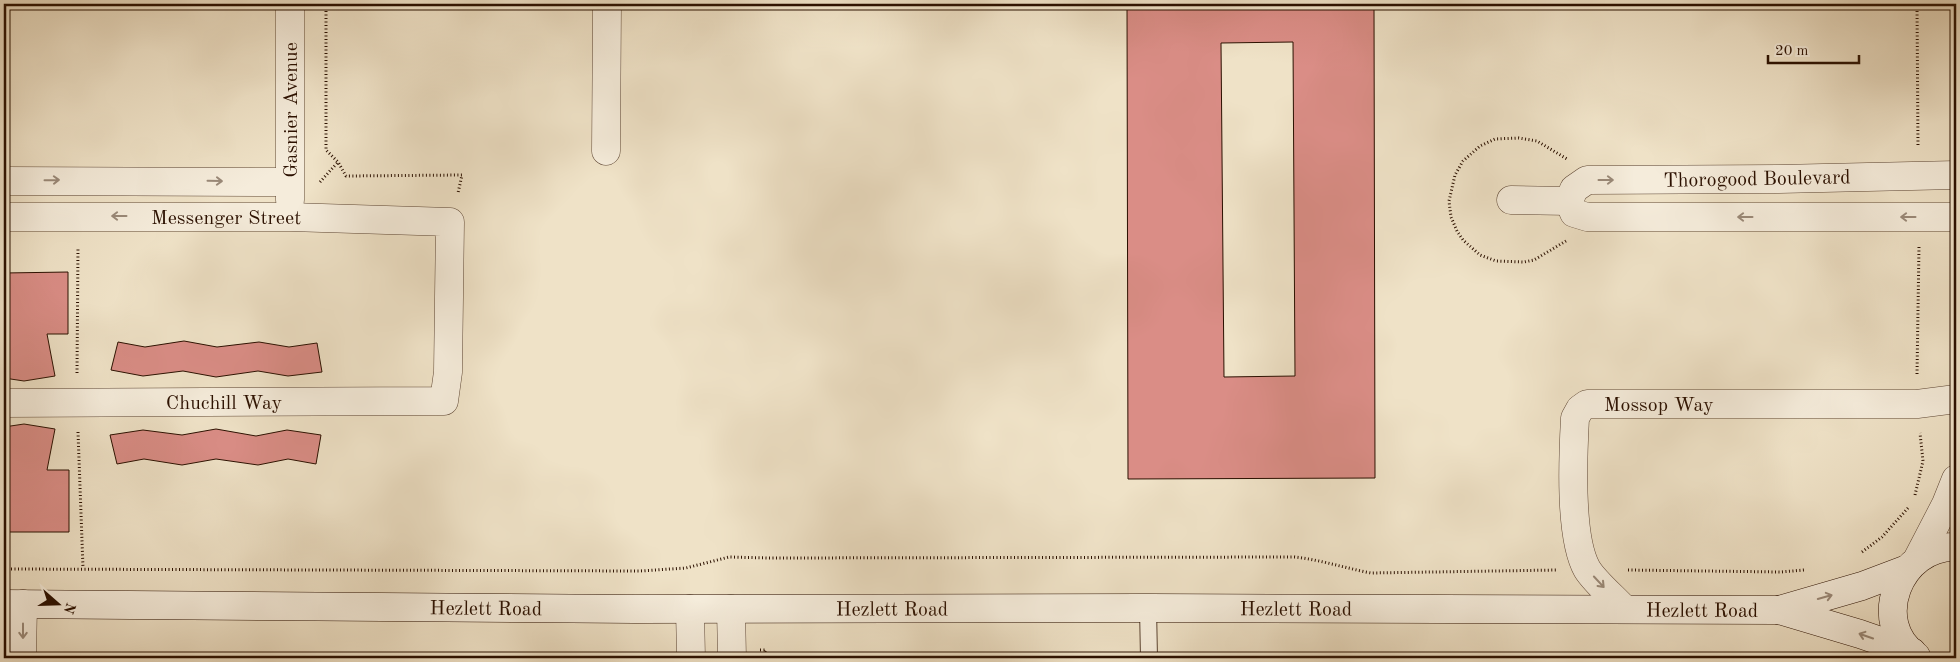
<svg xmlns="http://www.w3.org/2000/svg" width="1960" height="662" font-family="'Old Standard TT',serif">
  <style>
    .building { fill: #da8d86; stroke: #2b1000; fill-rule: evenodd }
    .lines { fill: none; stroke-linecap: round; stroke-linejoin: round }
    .lane-casing { stroke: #5c4432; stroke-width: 18 }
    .street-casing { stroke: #5c4432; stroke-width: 29 }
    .secondary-casing { stroke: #2b1000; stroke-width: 29 }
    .path { stroke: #2b1000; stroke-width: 3; stroke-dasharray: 1 2.5; stroke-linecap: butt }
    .lane { stroke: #f5ecdb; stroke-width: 16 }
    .street { stroke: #f5ecdb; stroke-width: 28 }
    .secondary { stroke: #f5ecdb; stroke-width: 28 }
    .oneway { stroke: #9a8978 }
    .labels { text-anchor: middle; stroke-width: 4; stroke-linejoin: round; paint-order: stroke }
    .street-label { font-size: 20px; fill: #2b1000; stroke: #f5ecdb }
  </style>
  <rect width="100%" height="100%" fill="#efe2c7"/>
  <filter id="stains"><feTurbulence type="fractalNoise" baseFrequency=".004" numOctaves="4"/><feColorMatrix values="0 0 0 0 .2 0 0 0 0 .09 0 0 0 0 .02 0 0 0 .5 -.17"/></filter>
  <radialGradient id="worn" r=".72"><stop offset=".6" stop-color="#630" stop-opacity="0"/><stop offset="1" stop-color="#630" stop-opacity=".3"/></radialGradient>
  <path class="building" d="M1127 4H1374L1375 478 1128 479ZM1293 42 1295 376 1224 377 1221 43Z
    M68 272V334H47L55 376 24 381 4 378V273Z
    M184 341 217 347 259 342 289 347 317 343 322 372 288 376 258 371 216 377 183 371 143 376 111 370 118 342 145 347Z
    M24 424 55 429 47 470H69V532H4V427Z
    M216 429 256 436 287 430 321 435 316 464 288 459 258 465 216 459 182 465 144 459 117 464 110 435 143 430 182 435Z"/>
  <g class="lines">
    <g class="lane-casing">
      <path id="lane" d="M1148 608 1149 658"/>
    </g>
    <g class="street-casing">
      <g id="street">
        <path d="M606 151 607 4"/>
        <path d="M1956 175 1779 179 1587 180 1574 189 1569 201 1574 213 1587 217H1956"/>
        <path d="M4 181 289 182"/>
        <path d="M290 200V4"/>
        <path d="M1511 200 1569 201"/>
        <path id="s1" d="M4 217H290L450 222 448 372 444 401 4 403"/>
        <path d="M1918 558 1946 504 1956 479"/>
        <path d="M690 609 691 658"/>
        <path d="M731 609 732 658"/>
        <path id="s2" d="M1624 609C1614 598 1594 581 1587 569 1569 537 1573 455 1575 418L1580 409 1587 404H1917L1956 399"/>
        <path d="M22 658 23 604"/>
      </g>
    </g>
    <g class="secondary-casing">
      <g id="secondary">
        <path id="s3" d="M4 604 635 609 1148 608 1779 610 1860 634 1912 652"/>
        <path d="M1779 610 1862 586 1907 569"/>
        <path d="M1916 656C1869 623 1899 545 1956 547"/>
      </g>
    </g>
    <path class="path" d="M326 4V150L338 162 346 176 462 175 458 193
      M1917 4 1918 147
      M320 182 338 162
      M1566 241 1534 260 1524 262 1496 261 1480 255 1463 240 1457 231 1451 217 1449 201 1455 175 1463 161 1480 146 1495 139 1519 138 1537 141 1567 159
      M77 373 78 247
      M1917 374 1919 246
      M78 432 83 568
      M1915 495 1923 461 1920 433
      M1862 552 1882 537 1908 508
      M4 569 640 571 686 568 729 557 770 558 1295 557C1321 560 1345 568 1371 573L1557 570
      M1628 570 1781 572 1804 570
      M760 650H766L762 657"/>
    <use href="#lane" class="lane"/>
    <use href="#street" class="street"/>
    <use href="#secondary" class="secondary"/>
  </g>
  <defs><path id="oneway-shaft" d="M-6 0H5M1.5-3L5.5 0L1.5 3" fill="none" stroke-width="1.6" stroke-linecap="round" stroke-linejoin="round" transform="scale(1.25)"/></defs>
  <g class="oneway">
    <use href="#oneway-shaft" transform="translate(52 180) rotate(-1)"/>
    <use href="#oneway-shaft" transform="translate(1606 180)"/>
    <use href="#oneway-shaft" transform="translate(215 181) rotate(1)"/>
    <use href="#oneway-shaft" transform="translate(119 216) rotate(-180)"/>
    <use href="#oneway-shaft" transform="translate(1745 217) rotate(-180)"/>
    <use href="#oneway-shaft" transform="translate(1908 217) rotate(180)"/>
    <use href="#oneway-shaft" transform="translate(1599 582) rotate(47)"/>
    <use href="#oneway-shaft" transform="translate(1825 597) rotate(-16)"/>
    <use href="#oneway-shaft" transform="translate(23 631) rotate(90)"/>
    <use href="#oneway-shaft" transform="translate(1866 636) rotate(-161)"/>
  </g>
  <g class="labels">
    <g class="street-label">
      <text transform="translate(290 110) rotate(-90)" y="7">Gasnier Avenue</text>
      <text transform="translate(1757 178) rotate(-1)" y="7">Thorogood Boulevard</text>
      <text dy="7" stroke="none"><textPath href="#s1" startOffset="222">Messenger Street</textPath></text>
      <text x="224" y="409">Chuchill Way</text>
      <text dy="7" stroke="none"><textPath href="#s2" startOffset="298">Mossop Way</textPath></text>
      <text dy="7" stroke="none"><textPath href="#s3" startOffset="482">Hezlett Road</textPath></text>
      <text dy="7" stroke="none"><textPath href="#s3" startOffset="888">Hezlett Road</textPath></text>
      <text dy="7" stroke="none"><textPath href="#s3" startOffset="1292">Hezlett Road</textPath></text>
      <text dy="7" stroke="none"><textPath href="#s3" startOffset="1698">Hezlett Road</textPath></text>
    </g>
  </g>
  <rect width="1960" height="662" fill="none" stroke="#efe2c7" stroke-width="20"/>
  <rect x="5" y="5" width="1950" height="652" fill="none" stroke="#2b1000" stroke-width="2.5"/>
  <rect x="10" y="10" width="1940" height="642" fill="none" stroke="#2b1000"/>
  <g transform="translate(58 604) rotate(110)" stroke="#f5ecdb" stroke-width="4" paint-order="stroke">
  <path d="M0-4L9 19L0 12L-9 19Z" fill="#2b1000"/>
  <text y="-8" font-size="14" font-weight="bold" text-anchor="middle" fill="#2b1000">N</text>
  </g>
  <path d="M1768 55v8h91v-8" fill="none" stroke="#2b1000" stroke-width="2.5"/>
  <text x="1775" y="55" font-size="15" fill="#2b1000" stroke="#f5ecdb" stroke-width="4" paint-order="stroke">20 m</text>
  <rect width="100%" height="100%" filter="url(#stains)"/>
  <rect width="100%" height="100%" fill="url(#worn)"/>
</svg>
